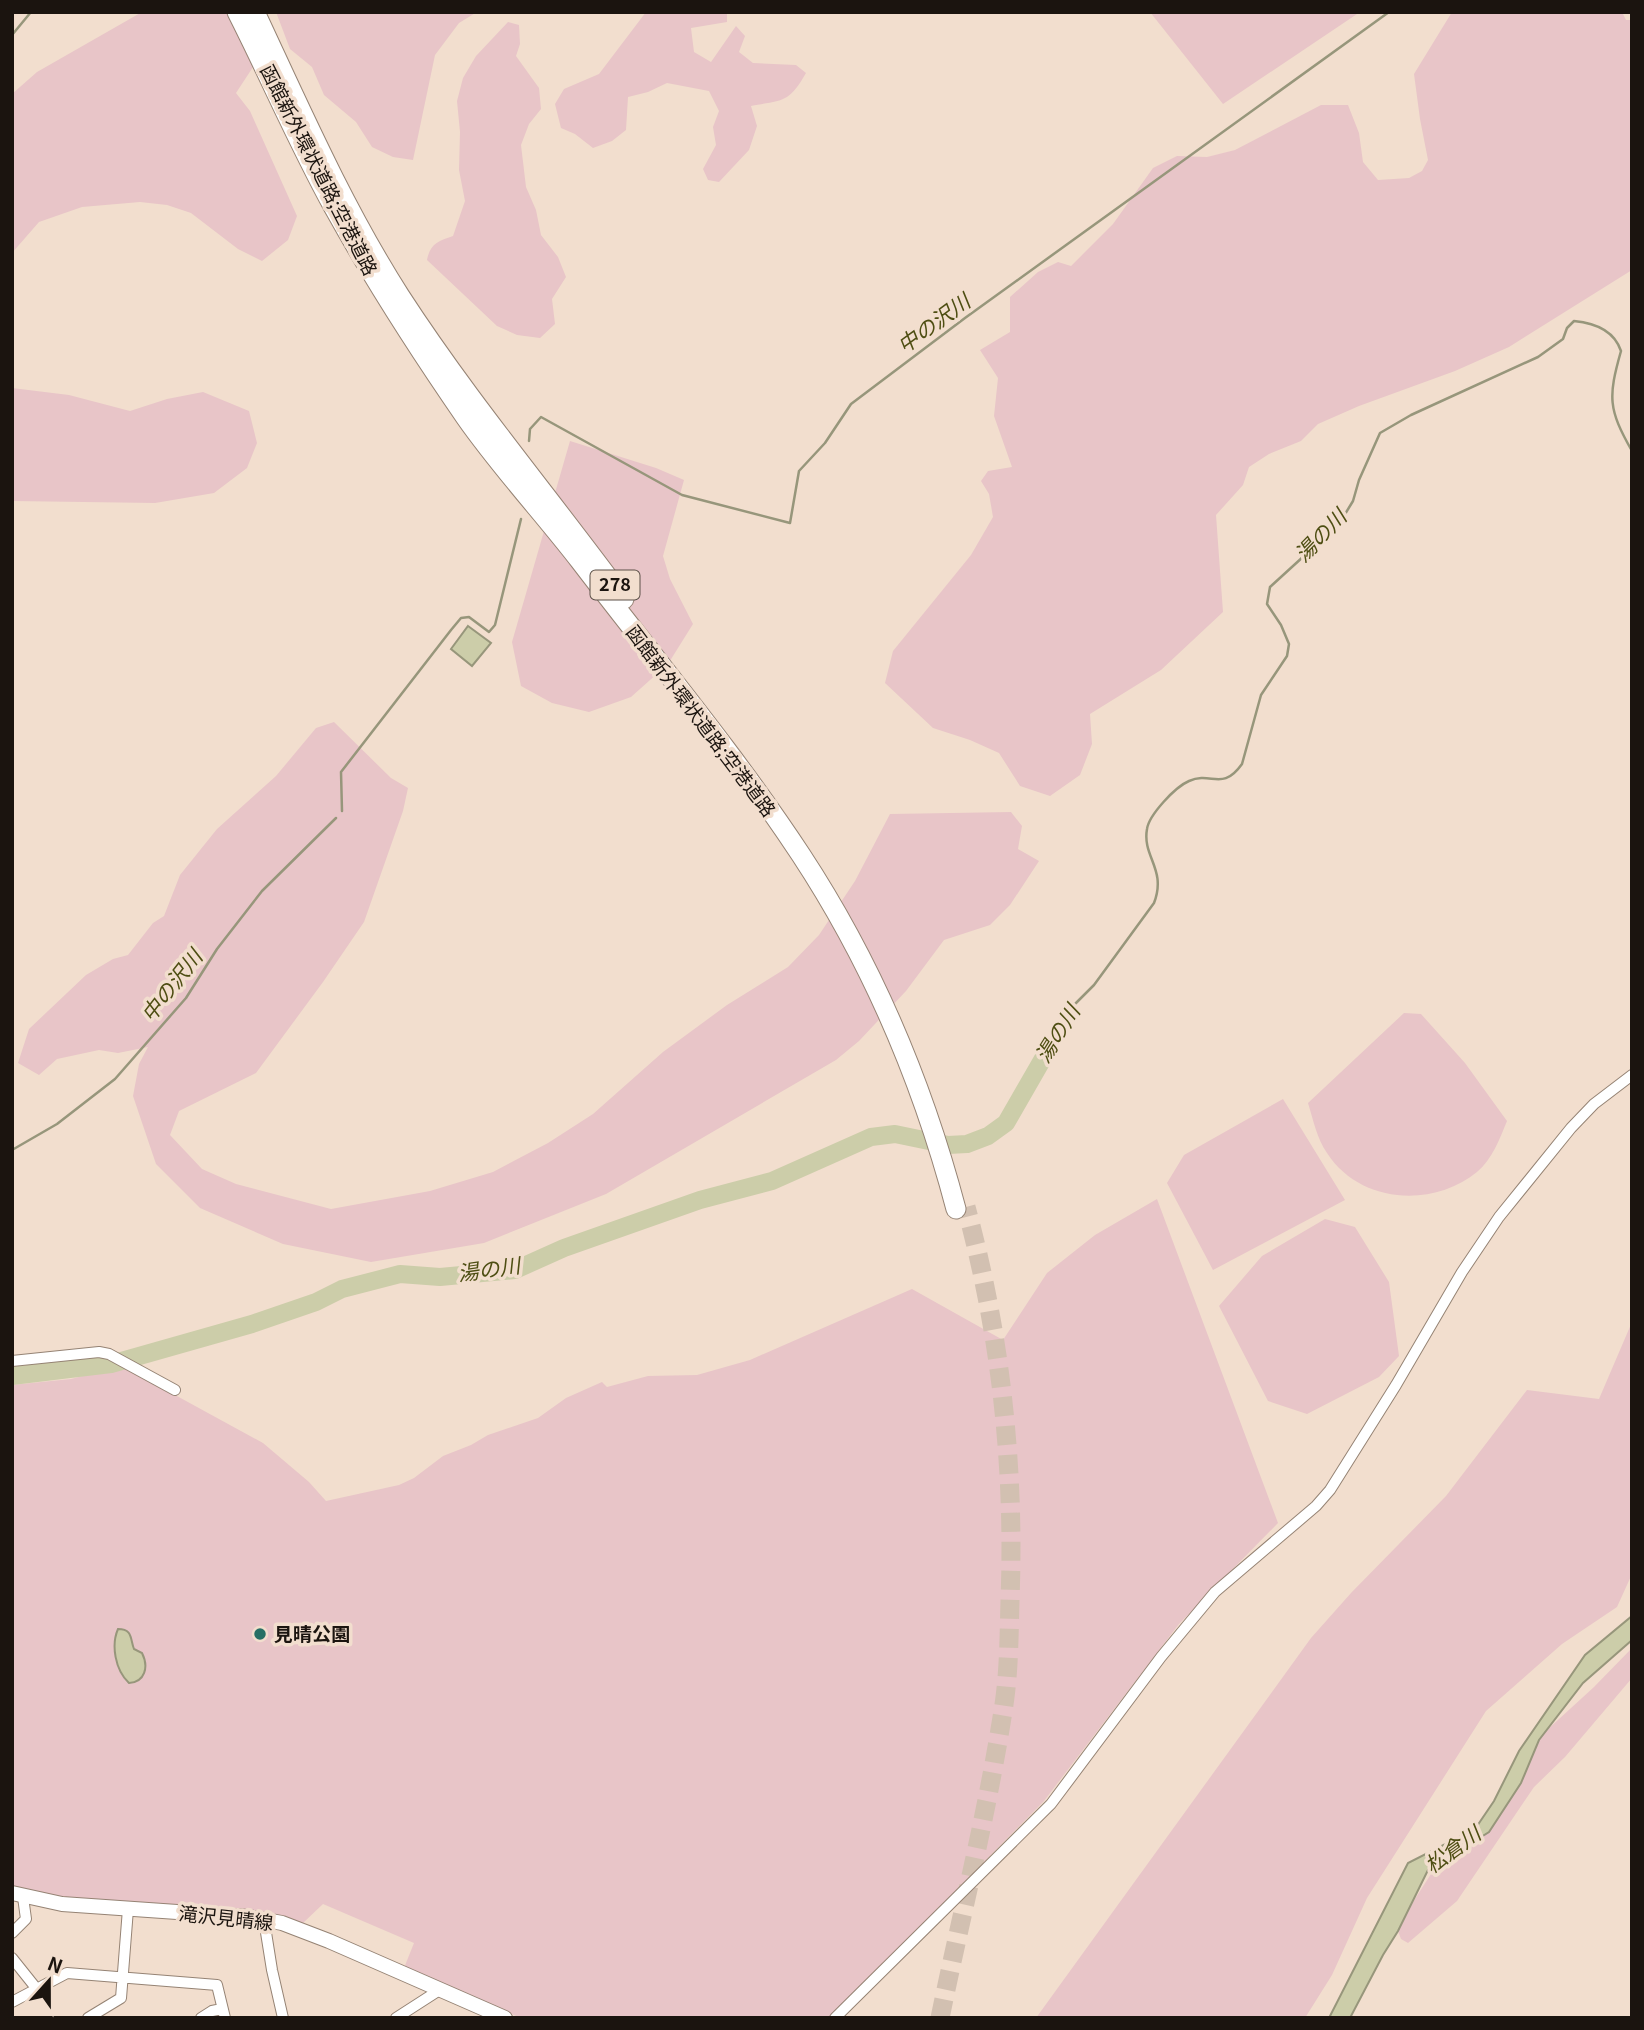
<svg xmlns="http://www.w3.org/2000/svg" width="1644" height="2030" font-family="Georgia,'Noto Sans JP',serif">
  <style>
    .green { fill: #e8c5c8 }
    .water { fill: #cccda9; stroke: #97967b; stroke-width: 2 }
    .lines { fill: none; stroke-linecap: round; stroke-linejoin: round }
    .stream { stroke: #97967b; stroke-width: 2.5 }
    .river { stroke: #cccda9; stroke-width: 18 }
    .highway-tunnel { stroke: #d2c0b1; stroke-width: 19; stroke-dasharray: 19 10; stroke-linecap: butt }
    .street-casing { stroke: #958374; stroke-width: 12 }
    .secondary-casing { stroke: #958374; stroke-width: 16 }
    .highway-casing { stroke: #958374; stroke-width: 21 }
    .street { stroke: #fff; stroke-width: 10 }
    .secondary { stroke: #fff; stroke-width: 14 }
    .highway { stroke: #fff; stroke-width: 19 }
    .poi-dot { fill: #276f65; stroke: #f2dece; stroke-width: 2.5 }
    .labels { text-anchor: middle; stroke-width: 7; stroke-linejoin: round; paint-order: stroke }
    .shield { fill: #f2dece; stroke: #5c5148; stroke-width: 2 }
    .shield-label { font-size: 18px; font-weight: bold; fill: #1b140f }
    .street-label { font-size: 19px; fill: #1b140f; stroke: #f2dece }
    .poi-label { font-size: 19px; font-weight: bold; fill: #1b140f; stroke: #f2dece; text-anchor: start }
    .water-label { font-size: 21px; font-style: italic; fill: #4e4e13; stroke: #f2dece }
  </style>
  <rect width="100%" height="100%" fill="#f2dece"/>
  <path class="green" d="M142 12H230L255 64 236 93 250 111 297 216 288 240 262 261 238 249 191 213 167 205 140 202 82 207 39 222 12 253V94L37 72Z
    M276 12H477L459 23 435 55 413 160 393 157 372 147 356 122 324 95 312 67 290 49Z
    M646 12H727V22L691 28 694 52 711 62 736 26 745 36 739 52 753 63 796 65 806 73C789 103 783 100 751 106L757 126 749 150 719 182 708 180 703 169 716 145 713 127 719 111 709 91 667 83 648 92 628 97 626 130 612 141 593 148 575 134 561 128 555 104 564 89 599 74Z
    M1150 12H1360L1223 104Z
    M1452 12H1622L1626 20H1632V270L1509 347 1455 371 1359 406 1318 424 1301 441 1269 454 1249 467 1243 485 1216 515 1223 612 1161 670 1090 714 1092 744 1080 775 1050 796 1020 786 999 753 970 740 933 728 885 683 893 651 971 555 993 517 989 494 981 481 988 471 1012 467 994 416 998 378 980 350 1010 332V297L1038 272 1058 262 1071 266 1113 224 1153 168 1177 156 1207 157 1235 150 1321 105H1348L1359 133 1363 162 1378 180 1409 178 1422 171 1428 160 1420 119 1414 74Z
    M508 22 519 25 520 44 516 56 539 88 541 109 529 124 521 145 526 187 536 210 541 235 558 257 566 277 552 299 555 324 540 338 517 335 497 326 427 260C430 244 438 241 453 236L465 201 459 170 460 132 457 101 463 78 476 56Z
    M12 388 69 395 130 411 167 399 203 392 249 411 257 443 247 468 214 493 155 503 12 501Z
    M570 441 656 468 684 480 663 556 670 579 693 624 668 664 631 697 589 712 552 703 521 686 512 642Z
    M334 722 391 778 408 788 403 811 364 922 323 982 256 1073 179 1111 170 1135 202 1169 236 1184 331 1209 430 1191 493 1172 548 1143 593 1114 663 1052 727 1005 788 967 819 935 855 881 890 814 1011 812 1022 826 1018 849 1039 861 1010 905 990 925 944 940 906 991 859 1041 836 1060 606 1194 484 1243 371 1262 283 1244 200 1208 156 1164 133 1096 139 1064 148 1047 118 1053 99 1050 57 1059 39 1075 18 1063 29 1029 86 975 113 959 128 955 153 923 164 916 180 875 217 829 276 776 316 728Z
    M1404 1013 1421 1014 1465 1063 1507 1121C1500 1138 1492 1160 1477 1172 1433 1208 1360 1204 1327 1153 1317 1139 1313 1119 1308 1103Z
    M1283 1099 1345 1200 1213 1270 1167 1183 1184 1155Z
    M1157 1199 1278 1523 1179 1624 1044 1801 830 2018H521L404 1968 414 1943 323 1904 303 1923 274 1916 47 1896 12 1887V1385L71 1379 122 1366 263 1443 309 1482 326 1501 399 1485 414 1478 443 1456 471 1445 488 1435 538 1418 566 1398 602 1382 607 1387 648 1376 697 1375 750 1360 912 1289 1003 1340 1047 1273 1095 1235Z
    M1325 1219 1355 1227 1389 1282 1399 1356 1379 1377 1307 1414 1268 1401 1219 1306 1262 1256Z
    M1632 1322V1574L1617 1607 1562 1644 1486 1711 1367 1898 1332 1975 1305 2018H1036L1311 1638 1351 1593 1446 1496 1527 1390 1599 1399Z
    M1632 1648V1678L1565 1757 1534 1787 1457 1901 1408 1943 1401 1939 1398 1931 1413 1902 1431 1874 1451 1857 1489 1832 1521 1783 1539 1740 1547 1730 1594 1687Z"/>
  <path class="water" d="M468 626 491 643 472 666 451 649Z
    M1632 1616V1640L1583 1683 1539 1740 1521 1783 1489 1832 1428 1870 1398 1931 1383 1955 1350 2018H1329L1408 1863 1475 1829 1494 1801 1519 1751 1585 1655Z
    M118 1629C133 1629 130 1639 134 1649L142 1653C149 1667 145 1682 129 1683 115 1670 111 1645 118 1629Z"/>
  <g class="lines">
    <path class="stream" d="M12 35 31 12
      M529 441 530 429 541 417 682 495 790 523 799 471 825 443 851 404 965 318 1389 12
      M342 811 341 772 451 630 461 618 469 617 489 632 495 625 521 519
      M1048 1050 1071 1008 1094 985 1154 903C1167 869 1142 857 1147 829 1149 815 1175 787 1189 781 1212 771 1222 792 1242 764L1261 695 1287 656 1289 644 1281 625 1267 604 1270 587 1339 524 1353 501 1359 480 1380 433 1411 415 1538 357 1563 339 1567 328 1574 321C1595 323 1614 330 1621 351 1608 397 1608 409 1632 451
      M12 1150 57 1124 115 1079 186 998 217 949 262 891 336 818"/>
    <path class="river" d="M12 1376 111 1364 252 1324 316 1302 342 1289 400 1274 440 1277 515 1270 564 1248 700 1200 772 1181 871 1137 895 1134 948 1145 967 1144 988 1136 1006 1123 1048 1050"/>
    <path class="highway-tunnel" d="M940 2018C961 1916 987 1814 1003 1711 1009 1675 1009 1637 1010 1600 1015 1468 1001 1335 966 1207"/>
    <g class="street-casing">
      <path id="street" d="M12 1361 99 1352 109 1354 175 1390
        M264 1920 272 1970 283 2018
        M12 1933 26 1919 23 1897
        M12 1958 36 1988
        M12 2002 67 1973 217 1985 225 2018
        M88 2018 121 1998 128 1909
        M201 2018 212 2011 222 2009
        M396 2018 441 1989
        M835 2018 1051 1804 1161 1657 1215 1592 1316 1506 1330 1490 1396 1385 1462 1272 1499 1217 1571 1128 1594 1104 1632 1075"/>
    </g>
    <g class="secondary-casing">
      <path id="secondary" d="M12 1893 62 1904 249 1917 282 1923 329 1941 505 2018"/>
    </g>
    <g class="highway-casing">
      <path id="highway" d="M237 12C270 77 299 145 334 208 374 280 419 350 466 418 501 468 543 513 580 561 654 658 734 753 801 855 872 963 923 1084 956 1209
        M255 12C300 108 343 207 400 296 468 401 550 498 624 599"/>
    </g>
    <use href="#street" class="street"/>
    <use href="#secondary" class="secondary"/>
    <use href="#highway" class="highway"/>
  </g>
  <circle class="poi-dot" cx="260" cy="1634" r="7"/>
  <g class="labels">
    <rect class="shield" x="590.5" y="570.5" width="49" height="29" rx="5"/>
    <g class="shield-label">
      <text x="615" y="591">278</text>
    </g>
    <g class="street-label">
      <text transform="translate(319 170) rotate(63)" y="7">函館新外環状道路;空港道路</text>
      <text transform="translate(701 721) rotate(53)" y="7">函館新外環状道路;空港道路</text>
      <text transform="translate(226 1918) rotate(6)" y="7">滝沢見晴線</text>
    </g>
    <g class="poi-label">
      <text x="274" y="1641">見晴公園</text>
    </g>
    <g class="water-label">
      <text transform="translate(934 324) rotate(-36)" y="7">中の沢川</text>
      <text transform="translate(1321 536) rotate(-46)" y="7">湯の川</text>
      <text transform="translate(172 986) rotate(-52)" y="7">中の沢川</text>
      <text transform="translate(1058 1034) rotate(-58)" y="7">湯の川</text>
      <text transform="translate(489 1270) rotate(-8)" y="7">湯の川</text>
      <text transform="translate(1453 1850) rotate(-36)" y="7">松倉川</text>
    </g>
  </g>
  <rect width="1644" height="2030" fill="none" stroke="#1b140f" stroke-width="28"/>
  <g transform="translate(49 1981) rotate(21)" stroke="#f2dece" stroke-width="5" paint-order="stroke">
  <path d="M0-5L12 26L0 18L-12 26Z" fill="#1b140f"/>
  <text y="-10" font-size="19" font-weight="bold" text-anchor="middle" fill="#1b140f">N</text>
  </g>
</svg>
